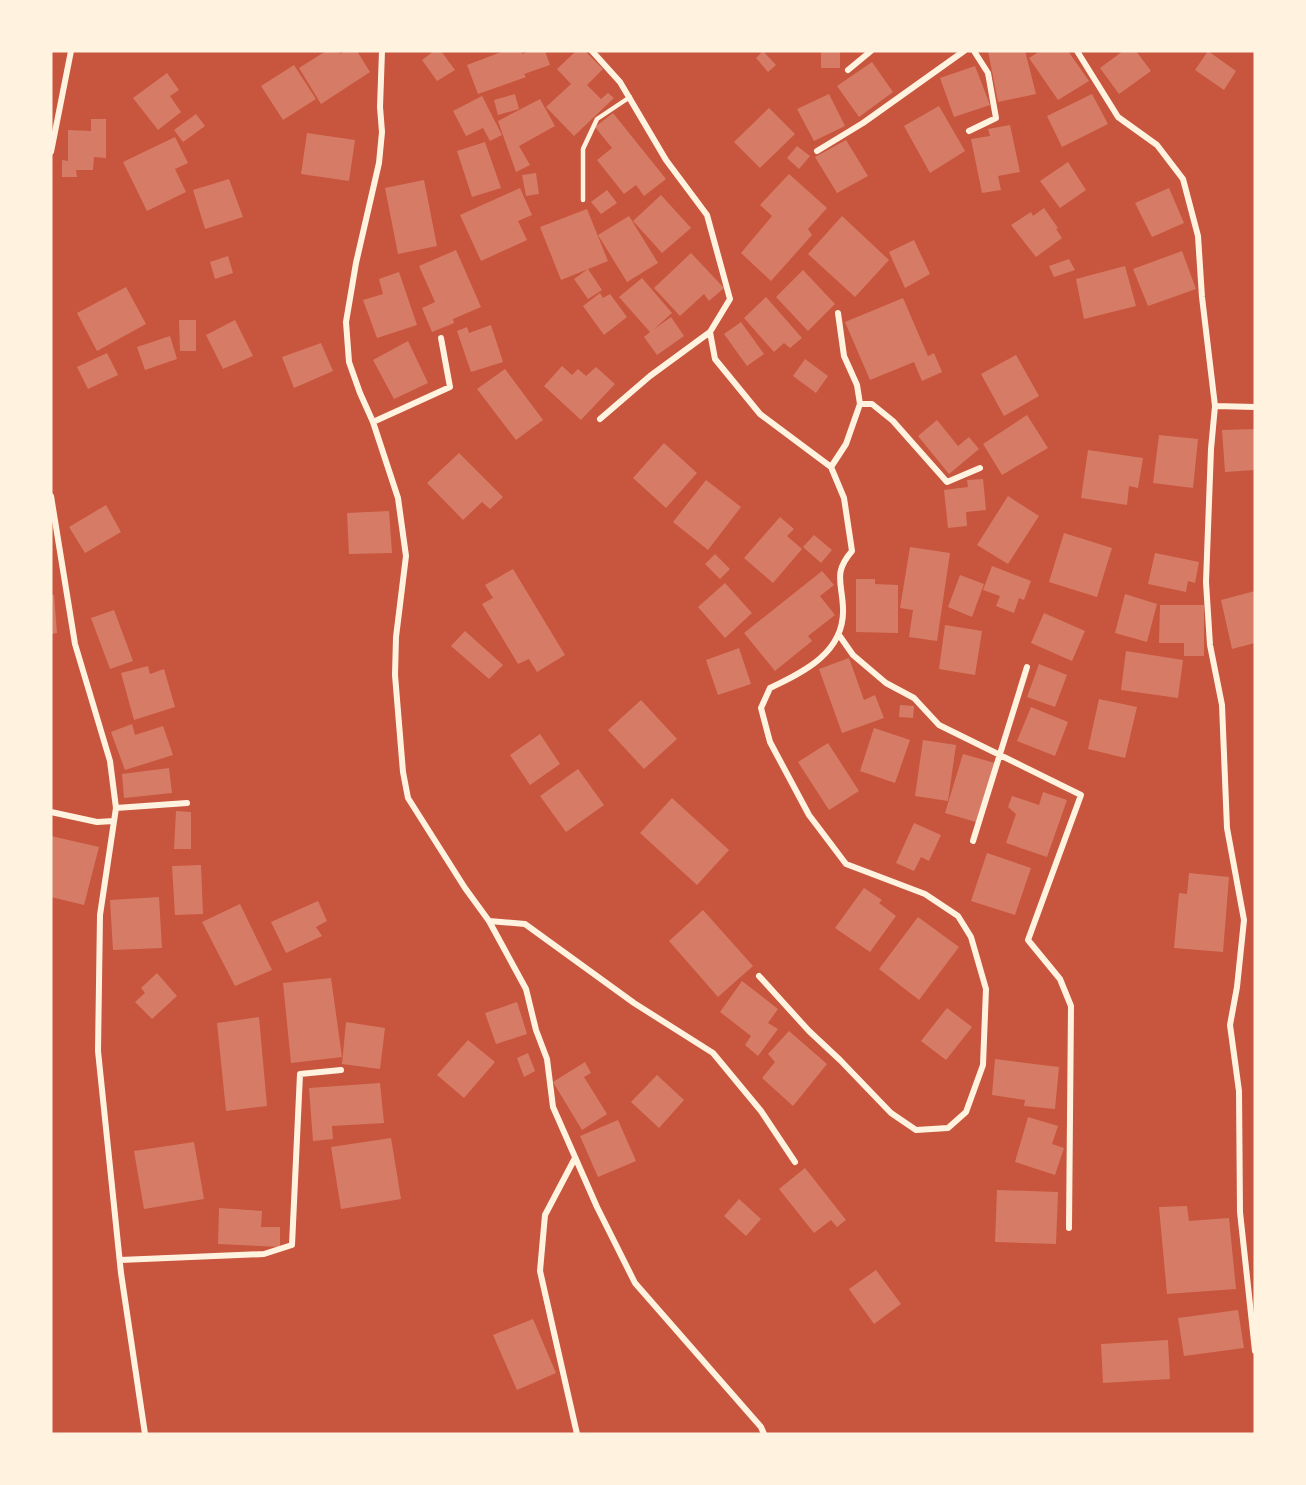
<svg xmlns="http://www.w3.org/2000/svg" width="1306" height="1485" font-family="'Titillium Web',sans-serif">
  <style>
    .building { fill: #d67c66 }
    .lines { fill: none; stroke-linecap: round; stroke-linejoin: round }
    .service { stroke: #fff3e0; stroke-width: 4.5 }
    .minor { stroke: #fff3e0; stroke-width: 6 }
  </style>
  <rect width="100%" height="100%" fill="#c8553d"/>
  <path class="building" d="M326 51H339L340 54 344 51H357L370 72 321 104 299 68Z
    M434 51H441L455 70 437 81 422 60Z
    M504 51H522V54L530 51H545L550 65 524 74 526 77 478 94 467 65Z
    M576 51H585L603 69 587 85 601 99 608 93 614 98 574 136 546 107 571 84 557 69Z
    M763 51 776 65 768 72 756 58Z
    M821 51H840V68H821Z
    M988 51H1025L1036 94 998 102Z
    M1040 51H1068L1089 81 1058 100 1029 58Z
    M1123 51H1136L1151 71 1119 94 1100 68Z
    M1208 51 1236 71 1224 90 1195 70Z
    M872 62 893 92 859 117 837 86Z
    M294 65 316 99 283 120 261 86Z
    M975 66 990 105 954 117 940 78Z
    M167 73 179 90 170 96 181 112 158 130 133 98Z
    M515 94 519 109 498 115 494 100Z
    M829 94 845 126 814 141 797 109Z
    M1092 94 1108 124 1062 147 1047 116Z
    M482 96 502 135 490 141 483 128 466 136 453 111Z
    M540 99 555 126 519 146 530 165 516 172 498 121Z
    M939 106 965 151 930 173 904 126Z
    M769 108 795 134 760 168 734 142Z
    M613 113 666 179 644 196 636 185 624 194 597 160 612 148 595 127Z
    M196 114 205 126 183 142 174 130Z
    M91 119H106V158L94 157 93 170H76L77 177H62V160L68 161V130L91 131Z
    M1010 125 1020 172 998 176 1001 190 982 193 971 139 990 136 988 129Z
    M307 133 355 140 349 181 301 174Z
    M175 137 188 163 175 169 186 192 147 211 123 162Z
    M846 140 868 176 837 193 815 157Z
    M485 142 501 188 472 197 457 151Z
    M797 146 810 156 799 169 787 158Z
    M1068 162 1086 190 1060 208 1040 181Z
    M536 173 539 194 526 196 522 175Z
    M789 174 827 208 808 229 812 235 771 281 741 253 772 216 760 205Z
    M229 179 243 217 205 229 193 190Z
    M424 180 437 246 398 254 385 188Z
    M520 188 532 215 518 221 527 240 481 261 460 215Z
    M1169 188 1184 223 1152 237 1135 203Z
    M607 190 617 203 601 214 591 202Z
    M661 195 691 228 662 253 633 221Z
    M1044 208 1058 228 1056 229 1062 238 1036 257 1011 225 1031 212 1033 216Z
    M587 209 608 261 561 280 540 227Z
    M629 216 658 263 627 282 598 235Z
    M842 216 889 260 855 297 808 254Z
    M914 240 930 274 905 288 889 252Z
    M456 250 481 307 453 319 454 323 432 332 422 308 435 302 419 266Z
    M1182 251 1196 289 1148 306 1133 269Z
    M691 253 724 288 709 301 704 294 680 316 654 288Z
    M228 256 233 273 215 279 210 262Z
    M1069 259 1075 270 1054 277 1049 266Z
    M1125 266 1136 306 1084 319 1076 279Z
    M588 269 602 290 588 299 574 279Z
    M803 270 835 304 808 331 776 297Z
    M399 272 417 325 377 338 363 300 383 294 379 279Z
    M642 278 672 313 653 330 671 317 684 336 657 355 644 337 650 332 619 297Z
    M126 287 146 324 97 351 77 313Z
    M600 293 603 298 610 294 627 317 604 335 583 306Z
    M766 297 802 338 790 348 784 343 774 352 744 318Z
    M903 298 928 356 934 353 942 372 922 381 914 362 870 380 845 322Z
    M179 320H196V351H180Z
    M235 320 253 356 223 369 206 335Z
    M741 322 764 354 747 366 724 334Z
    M491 325 503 362 471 372 457 331 467 327 469 333Z
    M170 336 177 359 145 370 137 347Z
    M408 341 428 383 394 399 373 360Z
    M321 343 333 371 294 388 282 357Z
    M107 353 118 375 88 389 77 367Z
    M1016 355 1039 396 1004 416 981 374Z
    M805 359 828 376 816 393 793 376Z
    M562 366 572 375 578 369 586 376 596 367 615 384 581 420 544 386Z
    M505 369 543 420 516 440 477 389Z
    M1027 415 1048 448 1002 475 983 444Z
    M937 420 958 446 969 437 979 449 949 474 918 436Z
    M1255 429V470L1225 472 1222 430Z
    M1159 435 1198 439 1193 488 1153 483Z
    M664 443 697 473 666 508 633 478Z
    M1088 450 1143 458 1138 488 1129 486 1127 505 1081 498Z
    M459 453 503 497 490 509 482 502 463 520 427 483Z
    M983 479 986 510 966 512 967 526 948 528 944 490 968 487 967 480Z
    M706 480 741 507 708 550 673 522Z
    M1008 496 1039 516 1008 564 977 545Z
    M106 505 121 532 85 553 69 527Z
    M389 511 392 553 349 554 347 513Z
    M780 517 794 529 787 536 802 549 773 583 744 558Z
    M1064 533 1112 548 1097 597 1049 582Z
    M814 535 832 550 821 563 803 547Z
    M910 547 950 553 937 641 909 637 913 610 900 608Z
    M1155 553 1199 562 1195 583 1188 581 1186 592 1148 584Z
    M715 554 730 569 720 579 705 564Z
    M992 566 1031 581 1024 600 1019 598 1014 613 996 606 1000 596 983 590Z
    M513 569 565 655 537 672 529 659 518 664 482 604 493 598 485 585Z
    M822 571 834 585 820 596 835 615 808 636 812 641 775 671 744 633Z
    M960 575 984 584 972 617 948 607Z
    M856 579H875V584L898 585V633L856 632Z
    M725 583 752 613 725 638 698 607Z
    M1255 591V643L1232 649 1221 600Z
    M1125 594 1157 604 1147 642 1115 633Z
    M51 595H54L57 633 51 634Z
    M1160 605H1204V656H1184V643H1159Z
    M114 610 133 661 110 669 91 618Z
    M1044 613 1085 631 1072 661 1031 643Z
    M945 625 982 631 975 675 939 669Z
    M465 631 503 665 489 679 451 646Z
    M739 648 751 684 718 695 706 660Z
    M1126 651 1183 660 1178 698 1121 690Z
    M849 658 864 700 875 695 884 718 842 733 819 669Z
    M1039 664 1067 675 1055 707 1027 697Z
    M148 666 150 674 164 669 175 707 134 720 121 673Z
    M1099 699 1137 707 1125 758 1088 749Z
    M641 700 677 739 644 769 608 730Z
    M900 705 914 706 913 718 899 717Z
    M1031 707 1068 722 1055 756 1017 741Z
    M132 724 135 735 163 726 173 755 125 770 111 732Z
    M874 728 910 740 895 783 860 771Z
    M540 734 560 764 530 785 510 755Z
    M923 740 956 745 948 801 915 796Z
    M828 743 859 791 829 810 798 762Z
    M963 754 995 763 976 822 945 813Z
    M169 768 172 793 124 798 122 774Z
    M578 769 604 805 566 832 540 796Z
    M1043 792 1067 800 1047 857 1006 843 1016 814 1008 807 1012 796 1039 805Z
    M672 798 729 850 697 885 640 833Z
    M176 811 191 812V849H174Z
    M914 823 941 835 929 861 921 857 914 871 896 863Z
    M51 836 99 847 84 905 51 897Z
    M987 853 1031 868 1015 915 971 901Z
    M201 865 203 914 175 915 172 866Z
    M1189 873 1229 877 1223 952 1174 948 1179 893 1187 894Z
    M864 888 882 900 879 903 896 916 870 952 835 928Z
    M159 897 162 948 113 950 110 900Z
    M318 901 327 921 316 927 322 936 286 953 271 922Z
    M240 904 272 970 235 986 202 922Z
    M703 910 753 966 718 997 669 941Z
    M918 917 959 947 919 1000 879 969Z
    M157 973 177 996 152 1019 135 1002 145 993 141 988Z
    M331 978 342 1057 291 1063 283 983Z
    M742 981 778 1009 768 1023 778 1029 758 1056 745 1045 751 1036 720 1012Z
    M517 1002 527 1034 496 1044 485 1013Z
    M947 1008 972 1027 946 1060 921 1041Z
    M259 1017 267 1106 226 1111 217 1023Z
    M346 1022 385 1028 380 1069 342 1064Z
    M789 1031 827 1064 793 1106 762 1078 775 1062 768 1054Z
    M468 1040 495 1062 464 1098 437 1075Z
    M528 1053 535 1071 524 1077 517 1058Z
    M995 1059 1059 1067 1055 1109 1024 1106 1025 1100 992 1095Z
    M585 1062 591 1073 584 1077 607 1114 582 1130 553 1082Z
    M657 1075 684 1100 659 1128 631 1102Z
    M380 1083 384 1123 332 1126 333 1139 313 1141 309 1088Z
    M1028 1117 1058 1126 1052 1144 1064 1148 1055 1175 1015 1162Z
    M618 1120 636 1161 598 1177 580 1136Z
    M391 1138 401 1199 341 1209 331 1147Z
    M194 1142 204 1199 144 1209 134 1151Z
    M805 1168 846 1220 837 1227 831 1220 814 1233 779 1189Z
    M997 1190 1058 1192 1056 1244 995 1242Z
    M739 1199 761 1219 746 1236 724 1216Z
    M1187 1206 1189 1221 1229 1218 1236 1289 1167 1294 1159 1207Z
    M219 1208 262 1211 261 1227H280V1247L218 1244Z
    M876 1270 901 1304 874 1324 849 1289Z
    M1238 1310 1244 1348 1184 1356 1178 1318Z
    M533 1319 556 1373 517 1390 493 1335Z
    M1168 1340 1170 1379 1103 1383 1101 1344Z"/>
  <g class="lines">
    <path class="service" d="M583 200V149L597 119 630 97"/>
    <path class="minor" d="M382 51 380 107 382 132 379 163 356 263 346 322 349 362 360 393 373 422 398 498 406 556 396 637 395 675 403 772 408 798 465 888 489 921 526 989 536 1030 547 1059 553 1107 597 1207 635 1283 761 1427 764 1434
      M592 51 620 82 666 160 707 215 730 299 710 332 715 359 760 414 831 467 844 498 852 551C833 573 842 582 843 608 845 652 804 672 770 688L761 708 770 742 809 815 846 864 925 894 958 916 971 937 986 989 983 1065 966 1112 948 1128 916 1130 891 1113 840 1060 809 1031 759 976
      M1077 51 1118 117 1157 145 1183 179 1198 236 1202 297 1215 406 1211 449 1206 582 1210 645 1222 705 1227 828 1244 920 1237 987 1230 1025 1239 1091 1240 1212 1255 1351
      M848 70 871 51
      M969 131 996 118 988 73 974 51
      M817 151 863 123 964 51
      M51 152 71 51
      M860 404H872L893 421 947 482 980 468
      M1215 406 1255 407
      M600 419 650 376 710 332
      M373 422 450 387 441 338
      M831 467 846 444 860 404 857 385 844 356 838 313
      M51 496 75 644 110 761 116 808 100 915 98 1051 121 1273 145 1434
      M839 635 853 655 886 683 914 698 939 725 1081 795 1028 940 1060 979 1071 1006 1069 1228
      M116 808 187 803
      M51 812 97 822 114 821
      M973 841 1027 667
      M489 921 525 924 634 1003 713 1053 761 1111 795 1162
      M575 1158 545 1215 540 1271 577 1434
      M120 1260 264 1254 292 1245 300 1074 341 1070"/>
  </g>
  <rect width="1306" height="1485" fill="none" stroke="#fff3e0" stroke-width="105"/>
</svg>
